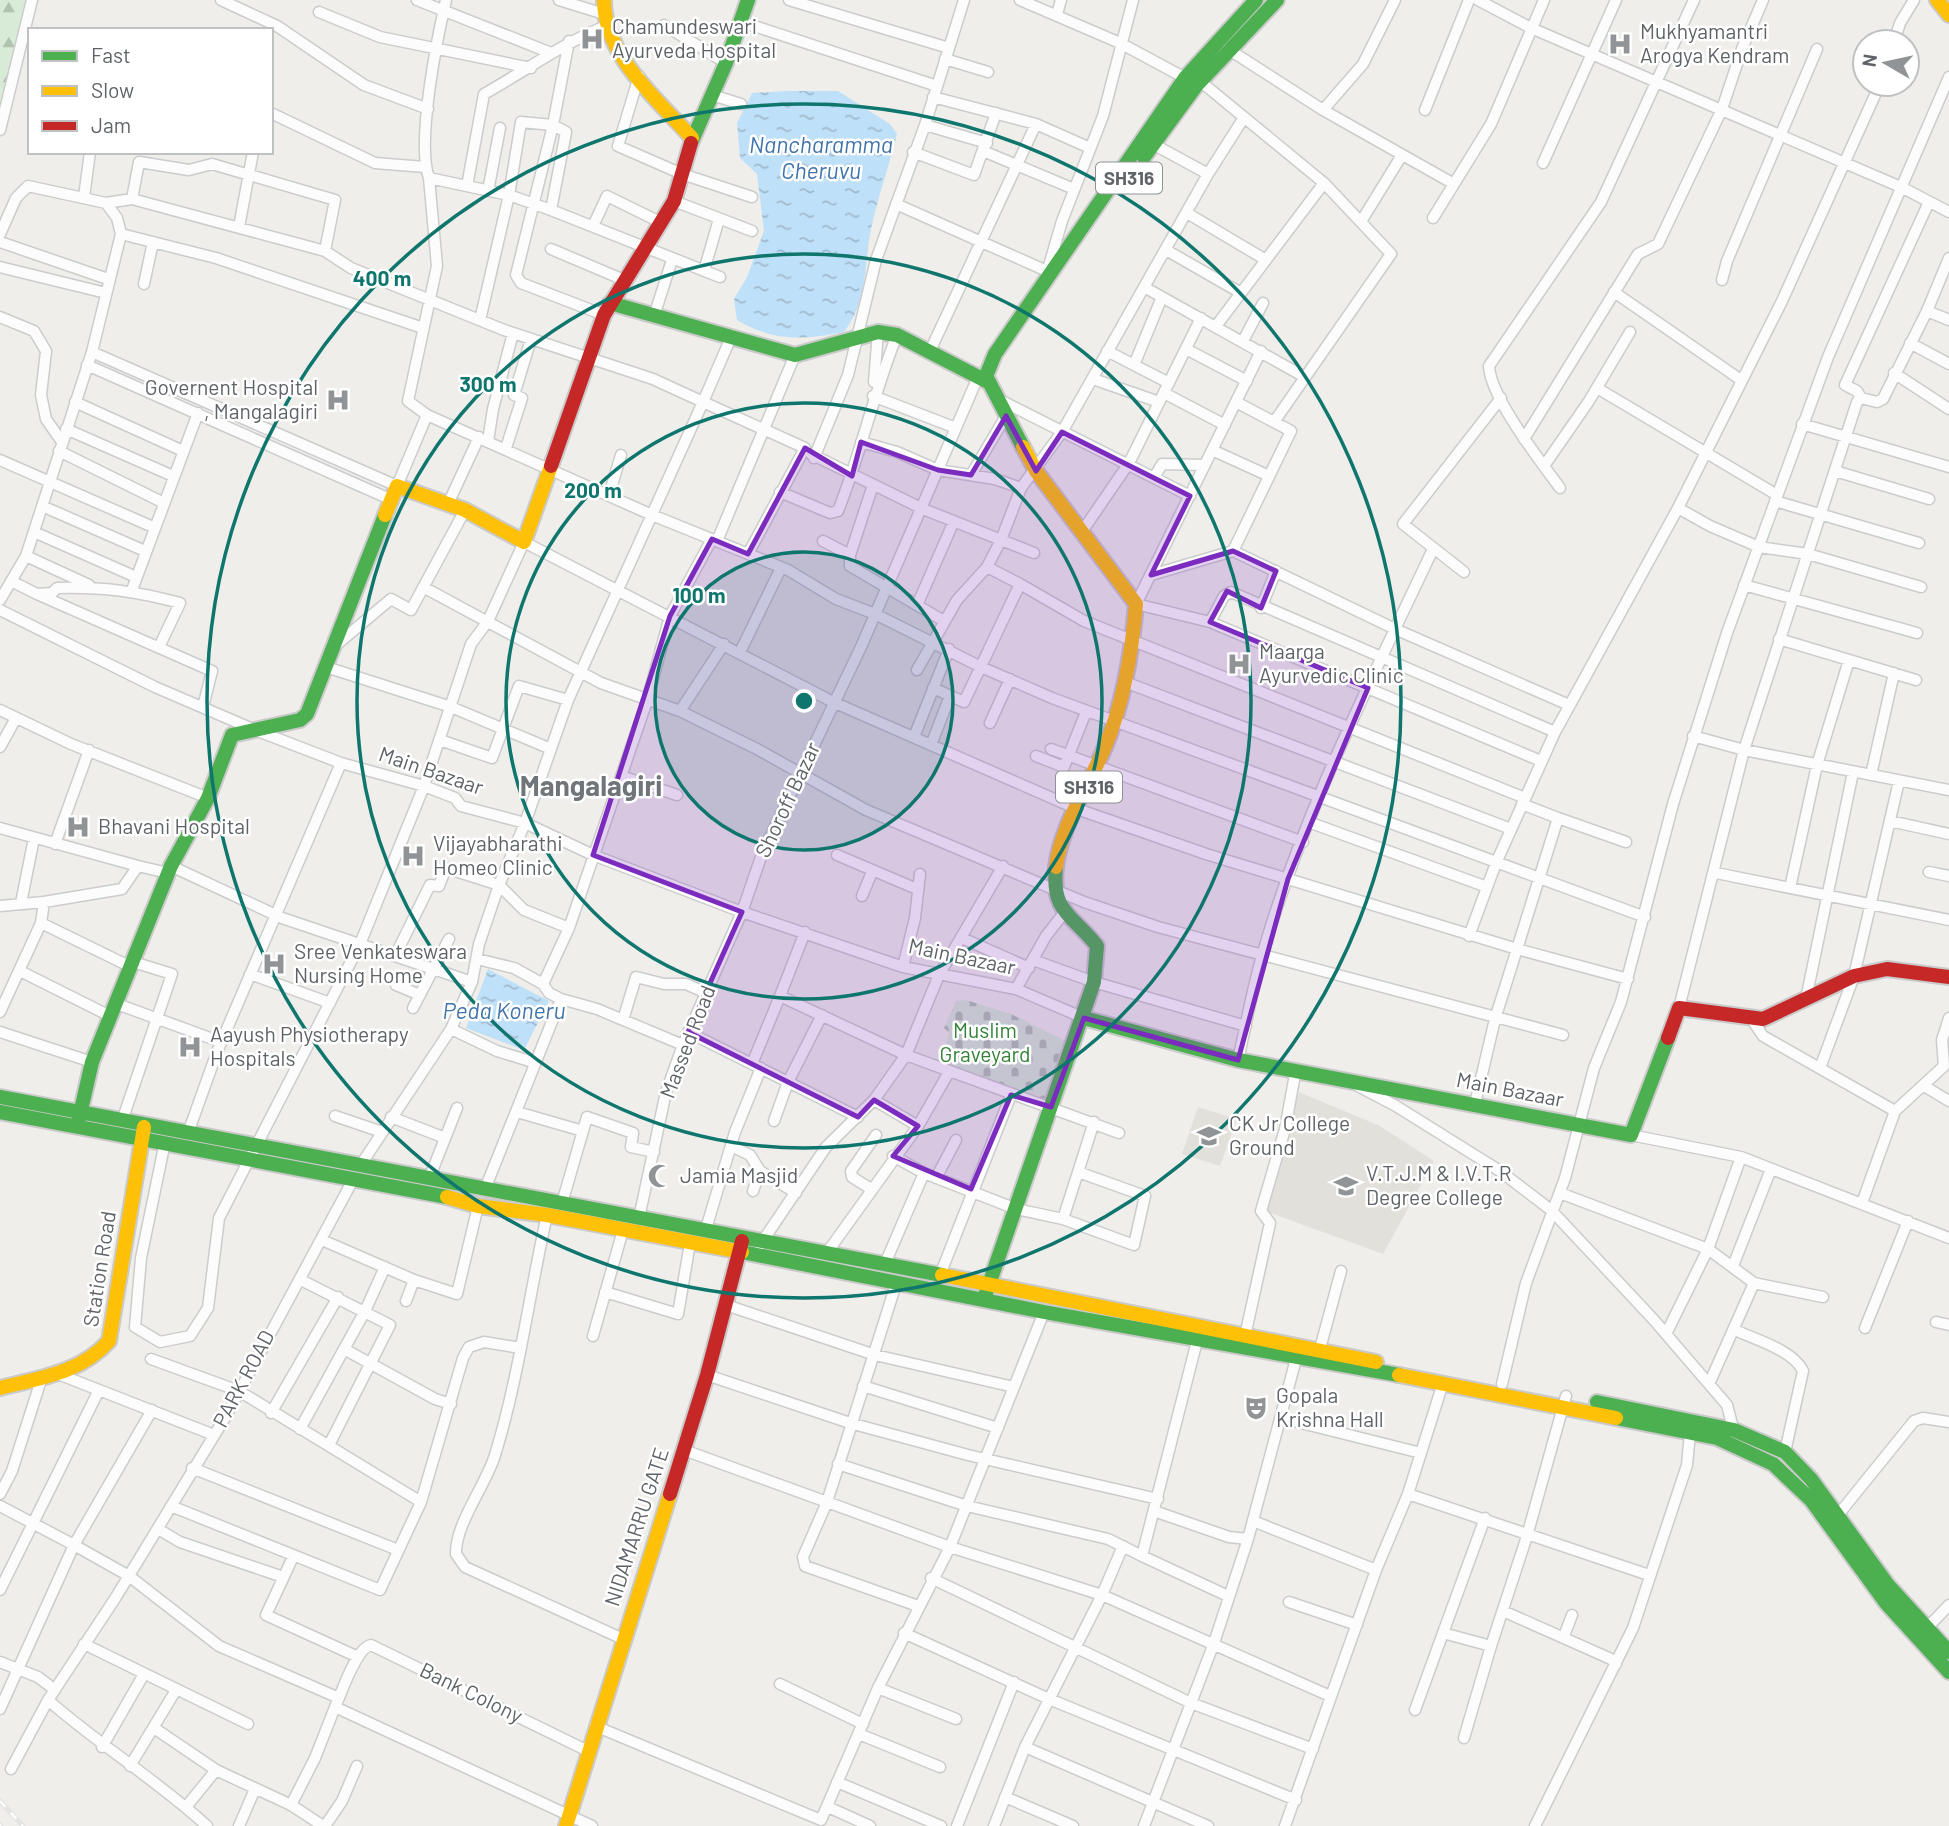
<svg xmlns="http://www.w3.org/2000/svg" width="1949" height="1826" font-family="Barlow,sans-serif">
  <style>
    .education { fill: #e2e0da }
    .forest { fill: url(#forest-firs) }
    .cemetery { fill: url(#cemetery-stones) }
    .water { fill: url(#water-ripples) }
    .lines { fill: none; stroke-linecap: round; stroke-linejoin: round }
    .street-casing { stroke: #cbcccc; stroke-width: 13 }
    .fast-casing { stroke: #cacacb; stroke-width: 18 }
    .slow-casing { stroke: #cacacb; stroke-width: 18 }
    .jam-casing { stroke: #cacacb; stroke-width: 18 }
    .street { stroke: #fdfcfc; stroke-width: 10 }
    .fast { stroke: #4caf50; stroke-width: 14 }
    .slow { stroke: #ffc107; stroke-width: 14 }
    .jam { stroke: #c62828; stroke-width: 14 }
    .rail-casing { stroke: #e4e4e4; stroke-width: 5 }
    .rail { stroke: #fff; stroke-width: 2.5; stroke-dasharray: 8; stroke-linecap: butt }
    .marked { fill: #7b2cbf; fill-opacity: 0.2; stroke: #7b2cbf; stroke-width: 5; stroke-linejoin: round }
    .ring { fill: none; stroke: #0f766e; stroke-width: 3.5 }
    .labels { text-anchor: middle; stroke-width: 5; stroke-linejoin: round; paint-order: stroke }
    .shield { fill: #fff; stroke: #8f9295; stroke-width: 2 }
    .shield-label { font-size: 19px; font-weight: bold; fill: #5f6368 }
    .poi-label { font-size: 21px; fill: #5f6368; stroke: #fff; text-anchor: start }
    .street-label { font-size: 21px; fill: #5f6368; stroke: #fff }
    .park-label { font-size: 21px; fill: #348238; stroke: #fff }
    .water-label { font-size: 23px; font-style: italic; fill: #4174aa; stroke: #fff }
    .district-label { font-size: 28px; font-weight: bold; fill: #70757a; stroke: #fff }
    .centre { fill: #0f766e; stroke: #fff; stroke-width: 3.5 }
    .ring-label { font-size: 21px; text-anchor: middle; font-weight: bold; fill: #0f766e; stroke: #fff; stroke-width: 5; stroke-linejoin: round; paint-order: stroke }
  </style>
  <defs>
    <pattern id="forest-firs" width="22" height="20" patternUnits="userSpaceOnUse" patternTransform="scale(1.75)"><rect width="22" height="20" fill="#d8ebd6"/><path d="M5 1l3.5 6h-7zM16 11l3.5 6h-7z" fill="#b2c2b1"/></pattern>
    <pattern id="cemetery-stones" width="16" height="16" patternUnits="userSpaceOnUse" patternTransform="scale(1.75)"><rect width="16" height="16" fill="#d8ebd6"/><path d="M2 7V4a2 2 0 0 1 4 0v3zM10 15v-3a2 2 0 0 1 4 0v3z" fill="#b2c2b1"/></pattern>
    <pattern id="water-ripples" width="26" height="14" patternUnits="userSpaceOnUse" patternTransform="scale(1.75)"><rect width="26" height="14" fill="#bfe0f9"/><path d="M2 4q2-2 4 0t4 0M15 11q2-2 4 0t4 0" fill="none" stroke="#9eb9cd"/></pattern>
  </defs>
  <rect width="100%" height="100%" fill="#efeeea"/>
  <path class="education" d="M1299 1092 1380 1126 1434 1161 1383 1254 1265 1211Z
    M1198 1107 1237 1119 1220 1166 1182 1154Z"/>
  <path class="forest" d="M0 0H39L0 110Z"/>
  <path class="cemetery" d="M966 1000 1011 1014 1068 1042 1046 1104 937 1065 950 1033 944 1028 956 1001Z"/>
  <path class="water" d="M786 91H838L890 124 897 134C889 166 878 197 871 229 864 265 868 301 844 332 803 340 774 342 737 320L734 299 747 277 764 231 757 174 740 158 737 123 752 93Z
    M488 969 549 1001 524 1050 466 1028Z"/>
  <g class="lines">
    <g class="street-casing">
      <path id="street" d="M221 0 277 26 364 85 428 109
        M417 0 551 53
        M559 0 601 13
        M789 0 949 48
        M1020 0 1120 43 1187 79
        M1478 0 1531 28 1903 188 1949 212
        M319 12 380 37 531 68
        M1057 14 1061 0
        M742 22 937 86
        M664 25 726 63
        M569 41 553 125 516 275 521 283 604 315
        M1894 42 1900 23 1914 0
        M1228 49 1323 110 1454 184
        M945 59 988 72
        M639 76 618 146 682 174 752 197
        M1200 81 1324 183 1391 254 1274 422
        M712 95 741 104
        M933 97 1036 124 1090 148
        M1323 110 1363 64 1395 0
        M1425 110 1469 0
        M271 113 375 163 425 167
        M925 125 987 143
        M0 130 32 0
        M1153 144 1208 174
        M983 151 1074 189
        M913 152 974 175 996 113
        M1543 163 1616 0
        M429 178 509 195 551 210 720 277
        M467 186 484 94C527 70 561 44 606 26
        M488 191 500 128
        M84 197 90 152
        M132 199 139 162 189 170 212 164 335 200 325 251
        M674 201 752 231
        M106 203 132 199 325 251 351 268 504 330 653 379 703 402 568 700 525 823 499 885 479 944 472 982 463 1002 451 1029 360 1166
        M896 204 1047 271
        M1187 213 1266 260
        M1433 218 1491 124 1544 0
        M1362 220 1402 155
        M593 226 607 196 660 222
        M239 227 253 152
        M0 234 16 198 28 186 106 203 117 218 121 234 92 352 26 556 0 600
        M121 234 216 258 423 328
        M0 242 108 279
        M551 249 624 280
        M1166 250 1241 293
        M0 267 106 293
        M1048 269 1062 221 1103 116 1133 0
        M704 271 719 219
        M1722 280 1727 261 1817 49
        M144 284 153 242
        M1144 287 1303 376
        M1614 292 1741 380
        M1927 311 1949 320
        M655 313 672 260
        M0 317 34 331 46 351 41 395 46 419 62 442
        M480 320 509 195 521 122 553 125 566 132 551 210
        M1216 326 1324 183
        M732 335 703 402 805 448 748 554
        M1243 341 1263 303
        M1910 343 1949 364
        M1186 349 1247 381
        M930 351 1036 124
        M1107 351 1169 383
        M1261 351 1136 604 1210 622 1541 761
        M92 352 397 486 427 415 408 401 437 266 429 178C416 143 437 39 446 0
        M87 365 392 500
        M1134 365 1162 297
        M1894 373 1949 409
        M1093 379 1159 402
        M874 382 878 332
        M1597 388 1777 495
        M1164 393 1225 425
        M873 396 956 428
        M1861 398 1857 391 1845 385 1929 202
        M1000 400 1190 496
        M75 402 183 451
        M427 415 652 515 788 570 836 599 875 614 981 667 1052 698 1645 917
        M1802 424 1949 467
        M66 429 173 476
        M1524 439 1638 254 1658 244 1722 109 1742 49 1763 0
        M488 441 493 409 513 333
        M861 442 897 452 938 470 995 479 1021 488
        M506 448 522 398 514 395 531 339
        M1212 450 1267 475
        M59 451 162 502
        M811 454 923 509 1034 553
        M814 458 848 375 876 260 925 125 964 0
        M0 460 153 527
        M1544 466 1589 401 1630 332
        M1835 471 1929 499
        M971 475 1006 416
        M1155 476 1162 464 1205 465
        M873 485 850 555V566L944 621
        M1560 488C1541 462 1490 397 1489 366L1601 202 1694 0
        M780 492 830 513 838 511C861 453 874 392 897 335
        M609 495 621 455
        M1775 501 1919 543
        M448 504 479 437
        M42 506 145 551
        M1678 508 1710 526 1759 547 1808 554 1921 587
        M34 532 136 577
        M1081 533 1129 463 1201 318
        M717 541 795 355
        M823 541 850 555
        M1233 551 1395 629 1569 705
        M26 556 89 585
        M1464 572 1403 524 1501 398
        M1151 575 1233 551 1291 431 1236 402
        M11 581 37 594 52 593 57 588C104 587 135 591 180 603L159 647
        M1020 584 1084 621 1525 798
        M1744 585 1917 633
        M423 587 601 683 680 711 757 749 866 810 1084 902 1158 927 1563 1035
        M132 590 198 413
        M37 594 212 671 203 707
        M918 603 954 521
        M1261 608 1276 571
        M0 610 155 687 255 730 341 763 424 786 455 798 461 806 525 823 593 855 742 912 903 967 1016 989 1084 1018
        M1210 622 1224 596 1231 592 1555 732
        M1779 639 1916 680
        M335 646 391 599 411 610 465 510
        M740 652 781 568
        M326 667 451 707 551 749
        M917 670 957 600 987 567
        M1125 682 1511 829
        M933 688 964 702 1020 584 987 567 1001 540 1021 488 1062 432 1208 174 1243 119
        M0 710 71 744 208 798
        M680 711 724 644
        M990 723 1010 679
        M1693 736 1744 750 1949 790
        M914 737 949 649
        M440 740 492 758 519 686 568 700
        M931 745 950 696
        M0 747 16 718
        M1051 749 1303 842
        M1036 756 1064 767 1086 712
        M1871 775 1894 673
        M621 776 677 795
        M1522 804 1558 818 1517 949 1628 979
        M1558 818 1626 842
        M1890 821 1949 834
        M1311 823 1487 887
        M0 828 138 866
        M55 844 89 750
        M837 855 917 889
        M171 866 282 918 472 982
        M1929 872 1949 876
        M1716 873 1949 920
        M1790 888 1817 765 1849 660
        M862 896 872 872
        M21 903 34 838
        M0 906 44 902 122 889 138 866 168 873
        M41 923 131 967
        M1469 936 1496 863 1555 732 1678 508 1782 301 1880 84
        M962 938 1029 968
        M395 956 430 885 439 886 446 868 499 885 524 910 569 928
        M477 959 514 968 543 984 549 993 561 999 597 1009 683 1045
        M1033 960 1094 982 1246 1026
        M903 967 915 918 920 874
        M20 971 112 1017
        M250 974 330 1003
        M543 984 569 928 647 701 670 616 712 539
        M396 985 420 995
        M1016 989 1046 936 1064 913
        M780 996 805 932
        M1806 999 1853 772
        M117 1004 221 1042
        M413 1008 449 939
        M1679 1008 1744 750 1857 402 1861 398 1877 402 1883 399 1927 311 1949 258
        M0 1012 41 923 44 902
        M623 1020 636 977 664 984H686L706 993
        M1752 1020 1763 1036 1895 1111
        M451 1029 497 1051 533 1062
        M0 1032 92 1062
        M688 1032 858 1117
        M1238 1060C1246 1025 1252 990 1262 956 1302 815 1371 681 1433 549
        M752 1064 780 996 906 1055 1119 1133
        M1820 1068 1854 976 1899 781
        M1358 1086 1396 1106 1500 1171 1551 1210 1653 1319 1727 1405 1734 1432
        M1924 1086 1949 1101
        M874 1100 918 1126
        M517 1112 583 1131
        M335 1116 382 1132
        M391 1117 445 1138
        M122 1121 172 974 133 962
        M774 1121 788 1082 822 1015
        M188 1133 217 1052 341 763
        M1631 1135 1741 1157 1949 1238
        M165 1142 141 1258 135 1327 160 1342 190 1336 208 1308 219 1218 360 944 424 786 471 644 488 621 524 542 833 702 1077 809 1206 854 1517 949 1495 1019 1475 1104
        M731 1146 750 1155 760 1171 796 1193
        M893 1156 924 1173 1016 1209 1063 1219 1134 1245 1145 1196 1078 1172
        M936 1178 956 1140
        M429 1179 457 1108
        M485 1189 561 999
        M871 1189 852 1177 851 1171 876 1135
        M753 1191 760 1171
        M1560 1193 1708 1249 1754 1283 1823 1297
        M562 1203 587 1117 633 1133 631 1147 654 1152
        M1862 1203 1895 1111 1944 1066 1942 1040 1949 1018
        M547 1215C529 1295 519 1377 495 1455 486 1485 455 1524 456 1554L465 1567 623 1639
        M639 1218 666 1092 683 1045 742 912 762 854 861 647 978 377
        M1063 1219 1094 1122
        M705 1232 735 1132 761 1068
        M322 1240 414 1280 457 1294 478 1206
        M760 1245 826 1147 874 1100 906 1055 939 975 1003 866
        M826 1254 918 1126 949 1072
        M884 1266 924 1173
        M1733 1266 1771 1169
        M940 1275 1011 1095
        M301 1280 390 1325 329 1445
        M897 1281 827 1502 950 1547 1102 1595 1330 1696
        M605 1292 678 1314 690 1243
        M406 1301 414 1280
        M726 1305 875 1355 1014 1387
        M1936 1322 1949 1325
        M1865 1328 1908 1221
        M1735 1330C1756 1340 1793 1350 1803 1371L1785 1452
        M1666 1334 1708 1249 1741 1157
        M593 1336 623 1230
        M1245 1336 1270 1223 1261 1211 1285 1129 1296 1069
        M1197 1341 1142 1556 1228 1596
        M344 1349 435 1399 451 1404
        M1318 1356 1341 1271
        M151 1359 239 1391 421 1502
        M58 1374 214 1435
        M707 1375 850 1423 968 1455 1158 1499
        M1443 1383 1408 1494 1649 1575
        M1502 1384 1526 1283 1565 1178 1594 1068 1621 1002 1673 804 1727 633 1828 357 1949 77
        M1709 1384 1754 1283
        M863 1386 998 1428
        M152 1410 74 1545 129 1576 219 1646 339 1698
        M271 1413 338 1297
        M1281 1418 1421 1453
        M300 1429 365 1311 385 1267
        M684 1450 827 1502 803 1557 805 1566 918 1606
        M838 1464 967 1506 1108 1539 1142 1556
        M192 1468 398 1550
        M0 1494 12 1471 42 1377
        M0 1506 74 1545 0 1709
        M171 1506 380 1590 421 1502 463 1358 469 1347 484 1342 521 1348
        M1154 1511 1229 1537 1248 1539
        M1838 1515 1914 1421 1923 1418 1949 1422
        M1485 1518 1443 1633 1491 1646 1527 1536 1566 1396
        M1253 1521 1376 1570
        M158 1529 180 1542 283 1577
        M293 1557 266 1615 358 1657
        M931 1578 1191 1703 1313 1749
        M0 1590 99 1390
        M1289 1602 1357 1625
        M1503 1611 1611 1659 1616 1664
        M1926 1629 1949 1605
        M904 1633 1049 1699 1296 1800
        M1564 1636 1572 1615
        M84 1644 248 1724
        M0 1662 38 1677 55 1690
        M780 1684 863 1724
        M878 1688 956 1719
        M1415 1710 1443 1633
        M595 1726 821 1820 878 1688 950 1547 1044 1312
        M154 1728 216 1770 291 1805 323 1826
        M859 1734 940 1767
        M1464 1738 1491 1646
        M102 1747 144 1674
        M1025 1747 1208 1826
        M588 1751 371 1645C356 1648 342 1692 335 1707L592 1826
        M130 1766 176 1690
        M11 1769 48 1700
        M837 1782 941 1826
        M1005 1797 1073 1826
        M291 1805 315 1758 335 1707
        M186 1807 216 1770
        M828 1807 870 1826
        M207 1826C157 1780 99 1745 48 1700L116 1597 226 1416 354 1178
        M239 1826 255 1789
        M325 1826 342 1801 357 1766
        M957 1826 1014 1682
        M994 1826 1025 1747 1102 1595 1123 1546
        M1144 1826 1214 1643 1248 1539 1296 1359
        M1285 1826 1376 1570 1408 1494
        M1535 1826 1633 1628 1687 1465 1690 1433"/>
    </g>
    <g class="fast-casing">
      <path id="fast" d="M691 143 726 63 748 0
        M1144 157 1196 86 1277 0
        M610 303 795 355 878 332 897 335 986 381
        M1023 447 986 376 995 354 1185 78 1256 0
        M1084 1018 1238 1060 1631 1135 1668 1038
        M0 1097 942 1275
        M0 1112 447 1197
        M78 1123 92 1062 171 866 208 798 232 735 300 720 307 714 385 515
        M742 1252 1044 1312 1399 1375
        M986 1293 1094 982 1097 946C1073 915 1051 913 1056 867
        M1597 1402 1734 1430 1785 1452 1811 1479 1888 1585 1949 1652
        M1616 1418 1717 1438 1773 1464 1811 1500 1886 1603 1949 1672"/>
    </g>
    <g class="slow-casing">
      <path id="slow" d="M604 0C604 56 657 99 692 138
        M1937 0 1949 15
        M1023 447 1036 471 1136 604C1132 652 1124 702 1105 747 1089 785 1061 825 1056 867
        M385 515 397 486 465 510 524 542 551 466
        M447 1197 478 1206 547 1215 742 1252
        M942 1275 1376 1362
        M1399 1375 1616 1418
        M0 1388C39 1378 81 1373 109 1341L144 1127
        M566 1826 670 1494"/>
    </g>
    <g class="jam-casing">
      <path id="jam" d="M551 466 604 315 674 201 691 143
        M1668 1038 1679 1008 1763 1019 1854 976 1887 969 1949 977
        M670 1494 707 1375 742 1241"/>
    </g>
    <use href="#street" class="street"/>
    <use href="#fast" class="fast"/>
    <use href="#slow" class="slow"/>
    <use href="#jam" class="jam"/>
    <g class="rail-casing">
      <path id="rail" d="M0 1801 23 1826
        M0 1825 1 1826"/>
    </g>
    <use href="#rail" class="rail"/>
  </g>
  <path class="marked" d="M1006 416 1036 471 1062 432 1190 496 1151 575 1233 551 1276 571 1261 608 1227 591 1210 622 1368 688 1288 879 1238 1060 1084 1018 1051 1107 1011 1095 971 1189 893 1156 918 1126 874 1100 858 1117 688 1032 742 912 593 855 670 616 712 539 748 554 805 448 852 476 861 442 938 470 971 475Z"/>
  <circle cx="804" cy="701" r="149" fill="#0f766e" fill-opacity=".12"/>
  <g class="ring">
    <circle cx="804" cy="701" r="149"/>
    <circle cx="804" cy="701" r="298"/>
    <circle cx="804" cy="701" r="447"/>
    <circle cx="804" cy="701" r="597"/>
  </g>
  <defs>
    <g id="hospital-bare" transform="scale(1.89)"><path d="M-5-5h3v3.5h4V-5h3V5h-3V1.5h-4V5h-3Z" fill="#919496" stroke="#fff" stroke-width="2.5" paint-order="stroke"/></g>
    <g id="university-bare" transform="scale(1.89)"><path d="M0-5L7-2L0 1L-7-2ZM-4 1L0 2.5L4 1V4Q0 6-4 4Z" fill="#919496" stroke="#fff" stroke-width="2.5" paint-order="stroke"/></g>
    <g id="mosque-bare" transform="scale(1.89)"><path d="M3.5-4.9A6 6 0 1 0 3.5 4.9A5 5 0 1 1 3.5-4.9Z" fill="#919496" stroke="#fff" stroke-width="2.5" paint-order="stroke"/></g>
    <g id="theatre-bare" transform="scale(1.89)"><path d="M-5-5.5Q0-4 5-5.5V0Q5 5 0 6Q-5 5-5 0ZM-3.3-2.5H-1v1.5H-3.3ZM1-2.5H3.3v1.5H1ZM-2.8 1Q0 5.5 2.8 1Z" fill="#919496" stroke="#fff" stroke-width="2.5" paint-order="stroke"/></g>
  </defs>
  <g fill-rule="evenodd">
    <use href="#hospital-bare" x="592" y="39"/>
    <use href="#hospital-bare" x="1620" y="44"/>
    <use href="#hospital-bare" x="338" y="400"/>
    <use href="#hospital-bare" x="1239" y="664"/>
    <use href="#hospital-bare" x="78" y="827"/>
    <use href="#hospital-bare" x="413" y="856"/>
    <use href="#hospital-bare" x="274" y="964"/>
    <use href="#hospital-bare" x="190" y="1047"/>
    <use href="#university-bare" x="1209" y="1136"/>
    <use href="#mosque-bare" x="660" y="1176"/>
    <use href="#university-bare" x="1346" y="1186"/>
    <use href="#theatre-bare" x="1256" y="1408"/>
  </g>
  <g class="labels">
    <g class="shield">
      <rect x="1096" y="162.5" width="66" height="31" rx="5"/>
      <rect x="1056" y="771.5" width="66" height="31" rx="5"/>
    </g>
    <g class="shield-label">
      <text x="1129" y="185">SH316</text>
      <text x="1089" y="794">SH316</text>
    </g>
    <g class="poi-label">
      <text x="612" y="34">Chamundeswari<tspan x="612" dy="24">Ayurveda Hospital</tspan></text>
      <text x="1640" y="39">Mukhyamantri<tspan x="1640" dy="24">Arogya Kendram</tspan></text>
      <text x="318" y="395" text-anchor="end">Governent Hospital<tspan x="318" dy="24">, Mangalagiri</tspan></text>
      <text x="1259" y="659">Maarga<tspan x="1259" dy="24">Ayurvedic Clinic</tspan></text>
      <text x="98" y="834">Bhavani Hospital</text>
      <text x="433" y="851">Vijayabharathi<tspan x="433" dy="24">Homeo Clinic</tspan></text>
      <text x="294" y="959">Sree Venkateswara<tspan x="294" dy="24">Nursing Home</tspan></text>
      <text x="210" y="1042">Aayush Physiotherapy<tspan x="210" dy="24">Hospitals</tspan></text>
      <text x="1229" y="1131">CK Jr College<tspan x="1229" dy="24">Ground</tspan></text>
      <text x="1366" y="1181">V.T.J.M &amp; I.V.T.R<tspan x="1366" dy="24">Degree College</tspan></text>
      <text x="680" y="1183">Jamia Masjid</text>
      <text x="1276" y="1403">Gopala<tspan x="1276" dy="24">Krishna Hall</tspan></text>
    </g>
    <g class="street-label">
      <text transform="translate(431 771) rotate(19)" y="7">Main Bazaar</text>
      <text transform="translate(788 800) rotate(-65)" y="7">Shoroff Bazar</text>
      <text transform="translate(962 957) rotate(12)" y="7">Main Bazaar</text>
      <text transform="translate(688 1042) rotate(-69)" y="7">Massed Road</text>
      <text transform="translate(1510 1090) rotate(11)" y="7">Main Bazaar</text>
      <text transform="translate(100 1269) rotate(-81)" y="7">Station Road</text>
      <text transform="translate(244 1379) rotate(-62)" y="7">PARK ROAD</text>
      <text transform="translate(637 1527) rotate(-72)" y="7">NIDAMARRU GATE</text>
      <text transform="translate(471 1693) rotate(26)" y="7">Bank Colony</text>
    </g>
    <g class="park-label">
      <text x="985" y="1038">Muslim<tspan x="985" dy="24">Graveyard</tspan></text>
    </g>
    <g class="water-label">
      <text x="821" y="153">Nancharamma<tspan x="821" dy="26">Cheruvu</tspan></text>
      <text x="504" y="1019">Peda Koneru</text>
    </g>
    <g class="district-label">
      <text x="591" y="796">Mangalagiri</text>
    </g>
  </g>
  <circle cx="804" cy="701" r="10" class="centre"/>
  <g class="ring-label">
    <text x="382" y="286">400 m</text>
    <text x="488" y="392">300 m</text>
    <text x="593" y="498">200 m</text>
    <text x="699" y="603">100 m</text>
  </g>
  <rect x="28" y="28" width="245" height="126" fill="#ffffff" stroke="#bfc1c3" stroke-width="2"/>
  <rect x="42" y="51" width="35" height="10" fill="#4caf50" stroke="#bfc1c3" stroke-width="2"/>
  <text x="91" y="63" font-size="21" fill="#5f6368">Fast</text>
  <rect x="42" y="86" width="35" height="10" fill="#ffc107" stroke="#bfc1c3" stroke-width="2"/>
  <text x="91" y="98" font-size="21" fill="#5f6368">Slow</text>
  <rect x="42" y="121" width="35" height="10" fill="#c62828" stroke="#bfc1c3" stroke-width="2"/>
  <text x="91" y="133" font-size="21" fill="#5f6368">Jam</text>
  <g transform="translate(1886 63) rotate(279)"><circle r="33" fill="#ffffff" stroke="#bfc1c3" stroke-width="2"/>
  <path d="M0-5L12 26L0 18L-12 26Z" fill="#919496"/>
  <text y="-10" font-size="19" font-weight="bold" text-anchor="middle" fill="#5f6368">N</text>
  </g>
</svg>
